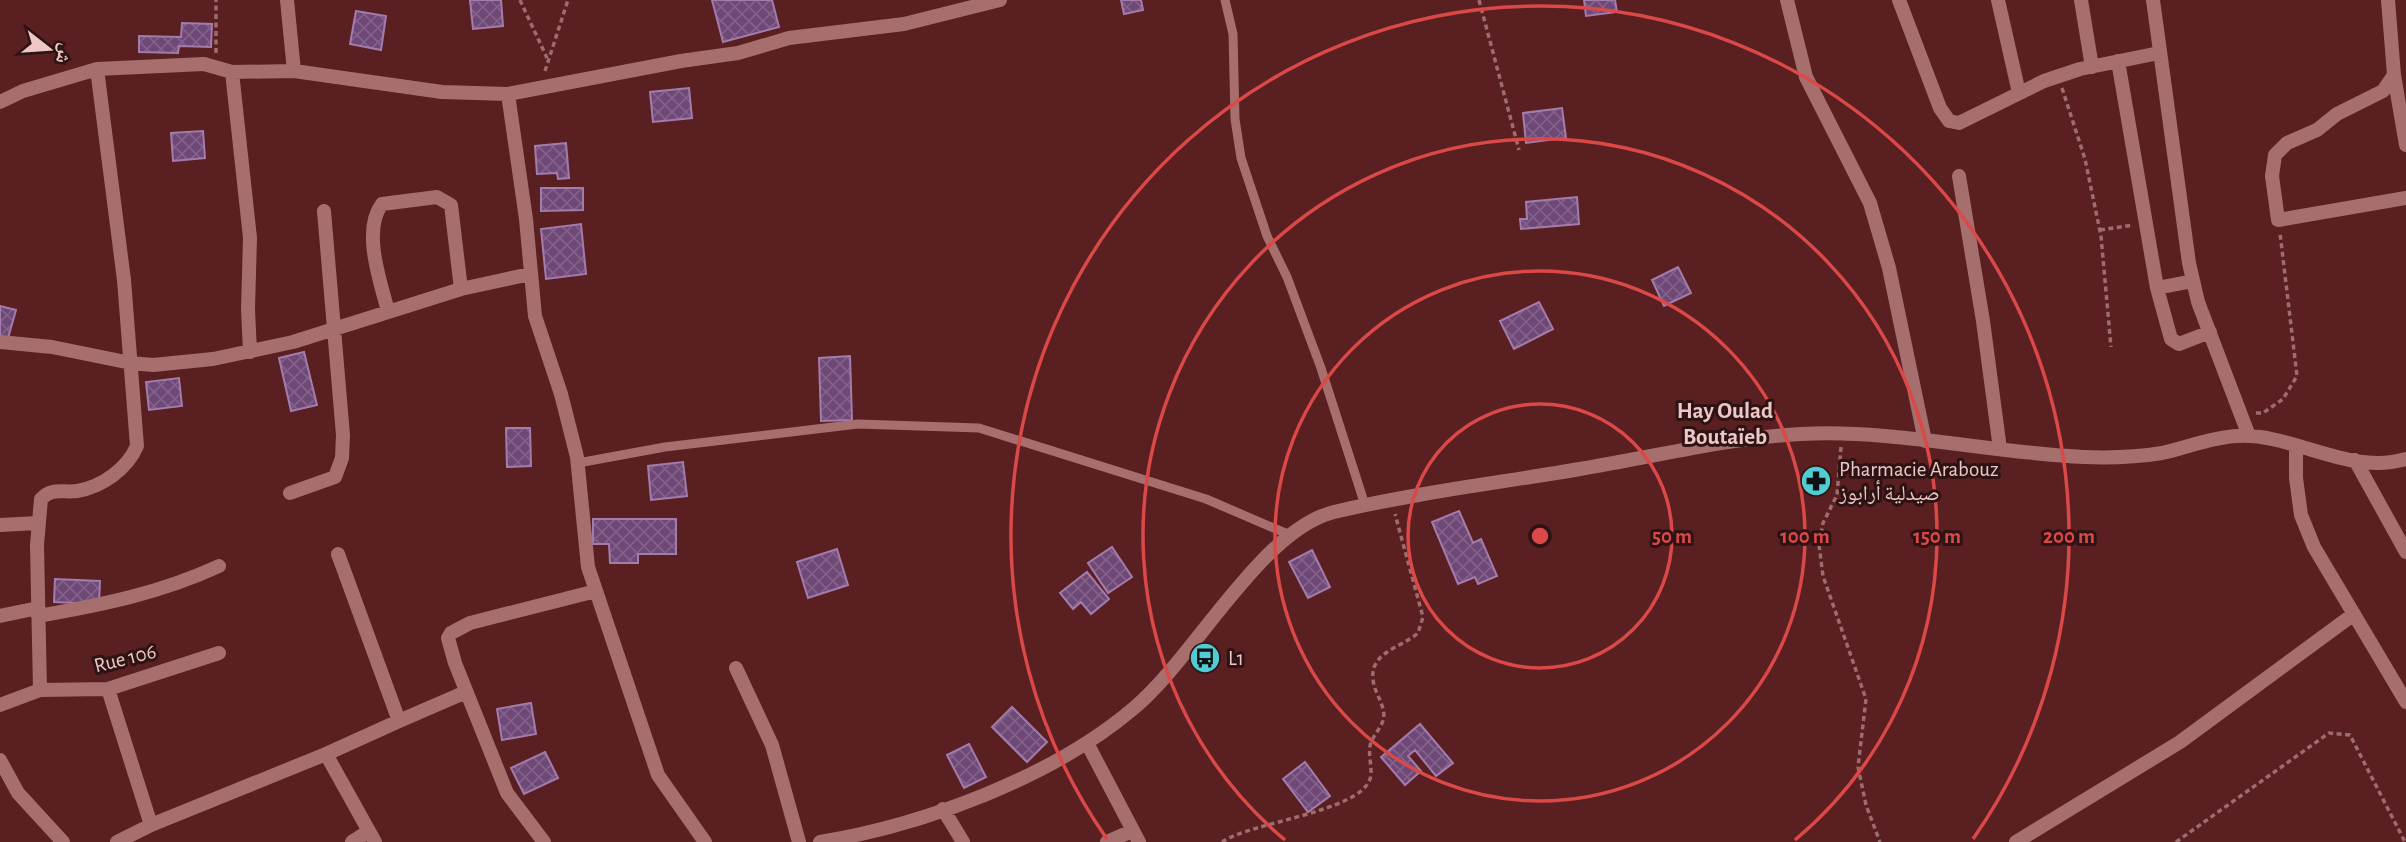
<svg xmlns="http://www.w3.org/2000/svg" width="2406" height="842" font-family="'Alegreya Sans','Noto Naskh Arabic',sans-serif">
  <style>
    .building { fill: url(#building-cross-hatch); stroke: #a47bad; stroke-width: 2 }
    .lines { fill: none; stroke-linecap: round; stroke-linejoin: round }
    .path { stroke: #9d6c6d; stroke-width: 3.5; stroke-dasharray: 5 3.5; stroke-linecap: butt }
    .service { stroke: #a66e6d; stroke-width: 9 }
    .minor { stroke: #a66e6d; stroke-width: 14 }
    .ring { fill: none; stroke: #da4848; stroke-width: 3.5 }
    .labels { text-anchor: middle; stroke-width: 6; stroke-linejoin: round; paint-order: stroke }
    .poi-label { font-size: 21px; fill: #ecc7c6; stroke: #2e1314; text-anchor: start }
    .street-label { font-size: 21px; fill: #ecc7c6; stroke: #2e1314 }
    .neighbourhood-label { font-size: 23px; font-weight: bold; fill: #ecc7c6; stroke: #2e1314 }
    .centre { fill: #da4848; stroke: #2e1314; stroke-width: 3.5 }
    .ring-label { font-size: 21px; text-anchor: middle; font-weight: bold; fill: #da4848; stroke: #2e1314; stroke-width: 6; stroke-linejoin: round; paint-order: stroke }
  </style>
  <defs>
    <pattern id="building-cross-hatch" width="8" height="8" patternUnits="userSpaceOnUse" patternTransform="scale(1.75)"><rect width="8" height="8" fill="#6e4876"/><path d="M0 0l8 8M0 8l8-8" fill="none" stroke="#836188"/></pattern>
  </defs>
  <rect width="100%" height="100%" fill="#591f21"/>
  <path class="building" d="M470 0H501L503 26 473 29Z
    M712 0H772L779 27 723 42Z
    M1121 0H1141L1143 10 1124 14Z
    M1584 0H1615L1617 12 1586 16Z
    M356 11 386 16 381 50 350 44Z
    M182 23 212 24 211 47 179 46 178 53 139 52V36L181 37Z
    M689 88 692 118 653 122 650 92Z
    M1562 108 1566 138 1526 143 1523 113Z
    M203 131 205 158 173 161 171 133Z
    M566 143 569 178 558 179 557 173 537 174 535 146Z
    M541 188H583V210L541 211Z
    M1577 197 1579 224 1521 229 1520 219H1527L1526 202Z
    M581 224 586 274 546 279 541 229Z
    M1678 267 1691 293 1664 306 1652 280Z
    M1539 302 1553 329 1514 349 1500 321Z
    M0 306 16 310 8 338 0 336Z
    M304 352 317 405 291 411 279 358Z
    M850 356 852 420 821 421 819 358Z
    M179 378 182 406 149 410 146 382Z
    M506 428H530L531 466 507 467Z
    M683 462 687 496 651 500 648 466Z
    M1459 511 1473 543 1481 539 1497 576 1478 584 1475 577 1458 584 1432 522Z
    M593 519H676V554H638V563H610L609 544H593Z
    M1112 547 1132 577 1108 593 1088 563Z
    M837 549 848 585 808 598 797 562Z
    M1312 550 1330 587 1308 598 1289 562Z
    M1087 572 1109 599 1091 614 1081 602 1073 609 1060 593Z
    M55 579 100 581 99 604 54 602Z
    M531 703 536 734 502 740 497 709Z
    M1012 707 1047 742 1027 762 992 727Z
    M1420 724 1453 763 1436 776 1415 750 1408 756 1421 771 1405 785 1381 757Z
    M969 744 986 777 964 788 947 755Z
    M545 752 558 778 524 794 511 768Z
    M1305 762 1330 796 1308 812 1283 779Z"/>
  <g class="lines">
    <path class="path" d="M520 0 547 58
      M1479 0 1519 150
      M216 53V0
      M545 71 568 0
      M2062 88 2085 159 2101 236 2111 347
      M2100 230 2133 225
      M2256 413H2263L2283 399 2297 376 2280 233
      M1841 447 1837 495 1823 523 1819 545 1823 576 1866 699 1858 767 1866 805 1880 842
      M1222 842C1251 822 1359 812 1370 779 1373 768 1368 757 1370 746 1372 736 1382 728 1384 717 1384 705 1377 696 1374 685 1366 652 1400 649 1418 633L1423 617 1395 514
      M2176 842 2329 733 2350 735 2405 842"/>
    <path class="service" d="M1225 0 1233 34 1235 119 1241 158 1267 236 1287 277 1321 368 1365 505
      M578 463 665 447 858 424 979 428 1206 499 1290 535"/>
    <path class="minor" d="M287 0 294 71
      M1787 0 1806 77 1870 203 1889 268 1925 441
      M1899 0 1940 108 1949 121 1959 123 2044 81 2080 69 2159 53
      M1998 0 2019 93
      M2081 0 2092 67
      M2153 0 2189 263 2198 302 2249 436
      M2388 0 2394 75 2383 91 2337 114 2317 130 2287 143 2275 155 2272 176 2278 220 2406 198
      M2118 61 2157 288 2193 281
      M232 72 250 238 248 309 250 352
      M2394 75 2406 145
      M508 94 526 219 535 316 561 394 577 457 588 567 658 775 705 842
      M0 102 23 91 97 69 204 64 232 72 294 71 442 92 508 94 681 61 738 53 789 38 904 24 1000 0
      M1959 176 1983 321 2000 449
      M2157 288 2171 339 2179 344 2210 332
      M388 311C380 281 362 230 382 204L437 197 451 205 461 289
      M0 342 52 347 131 363 153 365 213 359 293 342 461 289 530 274
      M2296 447V478L2301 515 2314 547 2406 702
      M2355 460 2406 552
      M290 493 335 477 342 458 343 435 324 211
      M0 525 37 523
      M338 554 399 721 466 692
      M0 616 38 608
      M38 616C101 605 161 593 219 566
      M736 668 772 745 799 842
      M108 689 151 825
      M40 690 37 545 41 499C52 487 63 493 77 491 102 487 127 469 137 446L124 280 97 69
      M0 705 40 690 108 689 219 653
      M1087 743 1139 842
      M326 754 375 842
      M0 760 18 793 63 842
      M943 809 963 842
      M117 842 151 825 326 754 399 721
      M352 842 369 831
      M544 842 507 793 455 663 448 638 451 633 470 623 596 591
      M820 842C924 825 1053 777 1134 708 1195 657 1261 530 1334 512 1415 493 1498 483 1580 469 1654 457 1727 438 1801 434 1896 429 1990 453 2084 457 2109 458 2137 457 2162 453 2186 448 2212 437 2237 436 2294 433 2349 476 2406 459
      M1107 842 1132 831
      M2016 842 2180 742 2354 614"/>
  </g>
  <g class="ring">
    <circle cx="1540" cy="536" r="132"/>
    <circle cx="1540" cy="536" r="265"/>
    <path d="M1285 840A397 397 0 1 1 1795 840"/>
    <path d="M1107 839A529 529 0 1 1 1973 839"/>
  </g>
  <defs>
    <g id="pharmacy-disc" transform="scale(1.575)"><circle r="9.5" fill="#51ccd3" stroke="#2e1314"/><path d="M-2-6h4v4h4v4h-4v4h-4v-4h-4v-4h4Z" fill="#111"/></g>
    <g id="bus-disc" transform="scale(1.575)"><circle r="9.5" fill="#51ccd3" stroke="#2e1314"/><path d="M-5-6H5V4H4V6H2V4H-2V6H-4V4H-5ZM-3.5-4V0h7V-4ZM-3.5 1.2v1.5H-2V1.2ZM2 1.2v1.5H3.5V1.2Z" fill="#111"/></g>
  </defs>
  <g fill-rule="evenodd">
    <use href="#pharmacy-disc" x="1816" y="481"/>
    <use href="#bus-disc" x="1205" y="658"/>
  </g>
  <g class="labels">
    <g class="poi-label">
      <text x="1839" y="476">Pharmacie Arabouz<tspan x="1839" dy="24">صيدلية أرابوز</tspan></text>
      <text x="1228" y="665">L1</text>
    </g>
    <g class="street-label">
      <text transform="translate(125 658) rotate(-14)" y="7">Rue 106</text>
    </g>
    <g class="neighbourhood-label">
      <text x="1725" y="418">Hay Oulad<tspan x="1725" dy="26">Boutaïeb</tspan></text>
    </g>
  </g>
  <circle cx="1540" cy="536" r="10" class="centre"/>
  <g class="ring-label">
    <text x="1672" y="543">50 m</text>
    <text x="1805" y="543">100 m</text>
    <text x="1937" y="543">150 m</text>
    <text x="2069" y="543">200 m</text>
  </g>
  <g transform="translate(49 49) rotate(107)" stroke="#2e1314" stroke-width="5" paint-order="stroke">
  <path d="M0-5L12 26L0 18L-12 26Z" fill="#ecc7c6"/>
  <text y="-10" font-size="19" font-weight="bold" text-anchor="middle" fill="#ecc7c6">ش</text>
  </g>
</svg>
